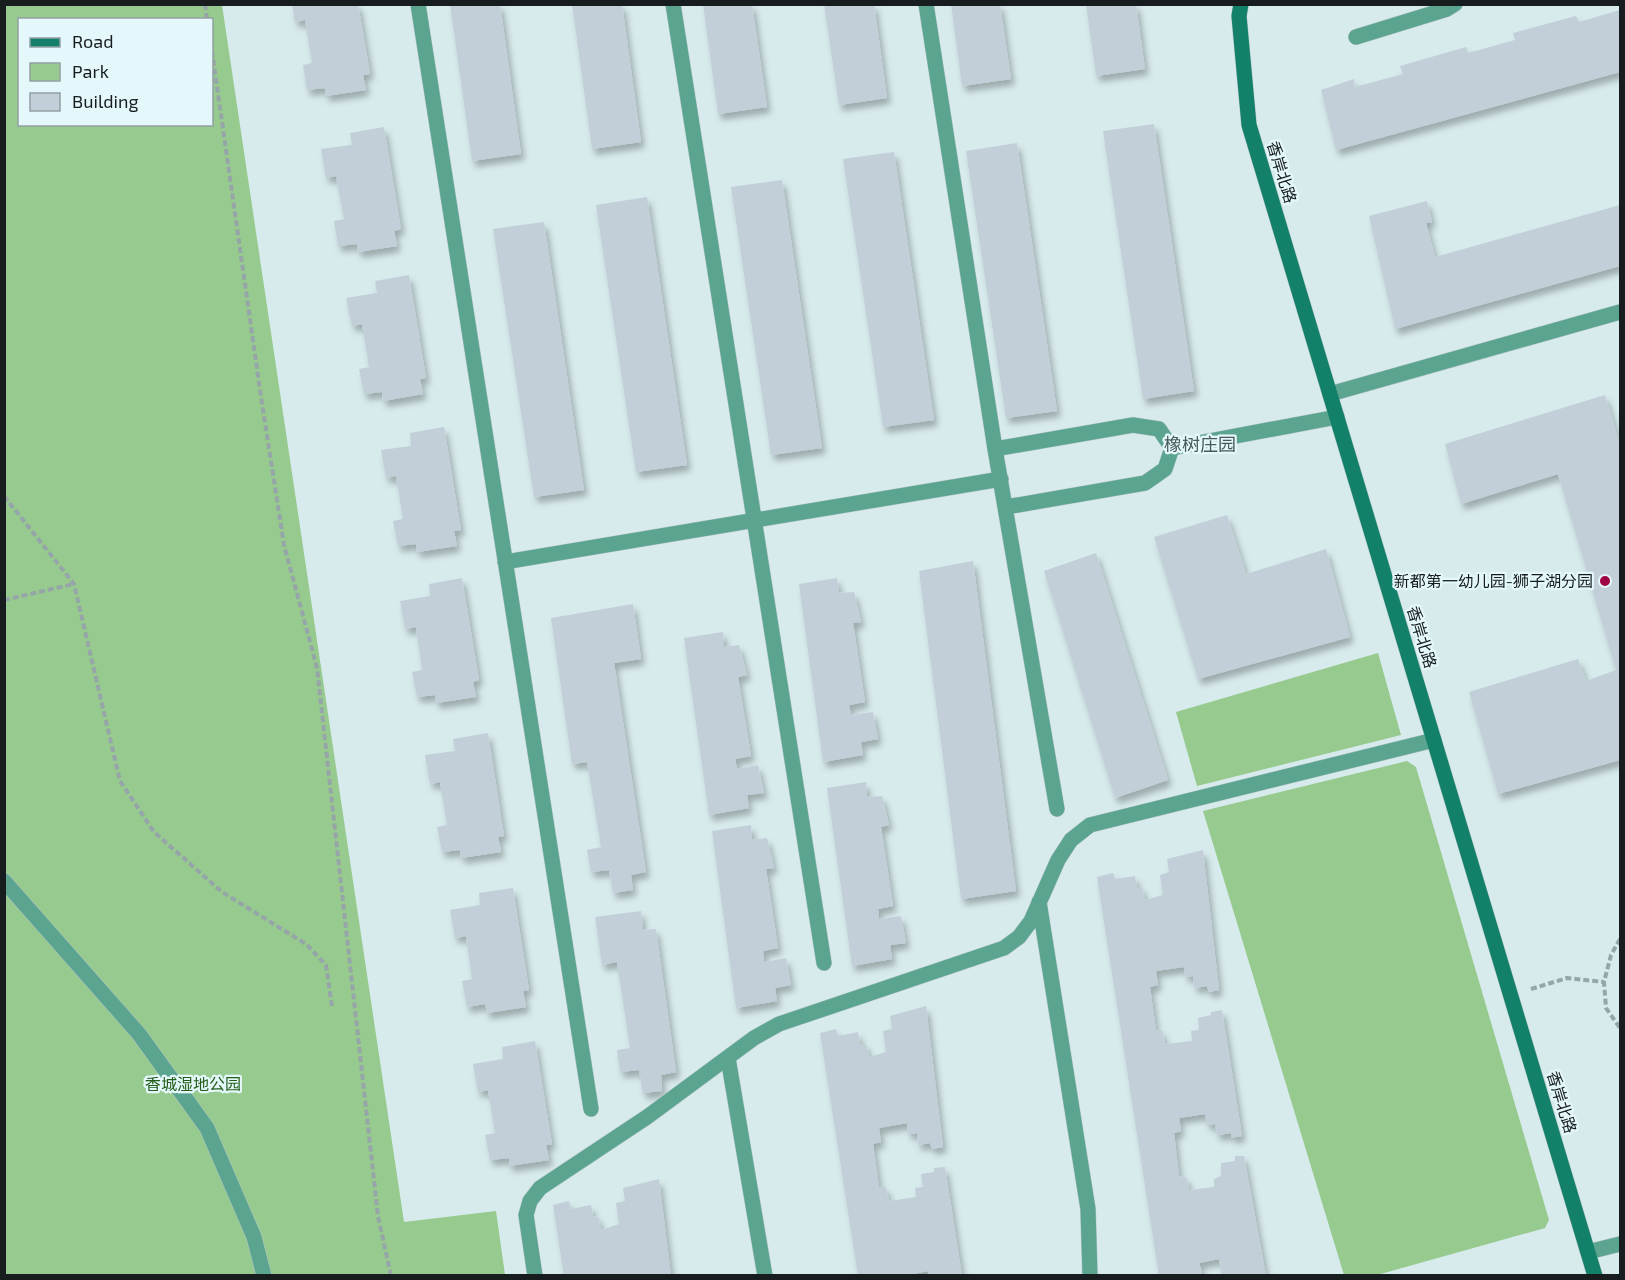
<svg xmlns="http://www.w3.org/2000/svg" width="1625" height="1280" font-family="'Exo 2','Noto Sans SC',sans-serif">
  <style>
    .green { fill: #97ca8e; fill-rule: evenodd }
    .building { fill: #c2cfd9; filter: url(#shadow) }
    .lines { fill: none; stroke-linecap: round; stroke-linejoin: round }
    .street-casing { stroke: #b4c5c7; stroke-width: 16 }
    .secondary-casing { stroke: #b4c5c7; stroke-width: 16 }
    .path { stroke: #96a5a7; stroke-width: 4; stroke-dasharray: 6 3; stroke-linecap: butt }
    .street { stroke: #5ba590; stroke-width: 15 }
    .secondary { stroke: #138069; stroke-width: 15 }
    .poi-dot { fill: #a00342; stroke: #e4f7fa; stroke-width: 2 }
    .labels { text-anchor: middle; stroke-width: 4.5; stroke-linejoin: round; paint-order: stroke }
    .street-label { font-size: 16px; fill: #171d1e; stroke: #e4f7fa }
    .poi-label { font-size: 16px; fill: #171d1e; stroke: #e4f7fa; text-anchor: end }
    .park-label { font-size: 16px; fill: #215d16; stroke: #e4f7fa }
    .neighbourhood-label { font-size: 18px; fill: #49595b; stroke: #e4f7fa }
  </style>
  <defs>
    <filter id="shadow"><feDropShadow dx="3.5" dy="6" stdDeviation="3" flood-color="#0004"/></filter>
  </defs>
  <rect width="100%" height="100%" fill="#d7eaec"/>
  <path class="green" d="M5 5H222L404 1222 496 1211 505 1275 5 1276ZM20 20H212V124H20Z
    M1378 653 1401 735 1197 786 1176 712Z
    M1407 761 1416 767 1549 1220 1545 1228 1377 1275H1344L1203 811Z"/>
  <path class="building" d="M292 4H358L370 74 363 75 366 90 326 96 325 88 307 90 303 65 312 63 305 20 295 22Z
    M450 4H500L521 154 472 161Z
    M572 4H622L641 142 592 149Z
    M703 4H752L767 107 718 114Z
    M824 4H874L887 98 839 105Z
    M951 4H1000L1011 79 962 86Z
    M1086 4H1136L1145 69 1096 76Z
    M1620 10V72L1336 150 1321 90 1354 79 1355 87 1403 74 1400 66 1466 47 1468 53 1515 40 1513 33 1576 16 1579 22Z
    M1154 124 1194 391 1143 399 1103 131Z
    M384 127 401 229 394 231 397 246 358 252 357 244 338 246 334 221 344 219 336 176 326 178 321 149 352 145 350 133Z
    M1017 143 1057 411 1006 418 966 151Z
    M894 152 934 420 883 427 843 159Z
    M782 180 822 448 771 455 731 187Z
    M647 197 687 465 636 472 596 205Z
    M1427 201 1432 222 1426 223 1435 257 1620 205V266L1395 329 1369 216Z
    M544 222 584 490 534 497 493 229Z
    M409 275 426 378 420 379 423 394 383 401 382 392 364 394 359 369 369 367 362 324 352 326 346 298 377 293 375 281Z
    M1605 395 1620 445V760L1498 794 1469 692 1578 659 1586 681 1616 670 1558 474 1461 504 1445 444Z
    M444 427 461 530 454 531 457 546 417 552 416 544 398 546 393 521 403 519 396 476 386 478 381 450 411 446 410 433Z
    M1227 515 1246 574 1326 549 1350 637 1198 679 1154 537Z
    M1096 553 1168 780 1115 798 1044 571Z
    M973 561 1016 891 961 899 919 571Z
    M462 578 479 680 473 682 476 697 436 703 435 695 417 697 412 672 422 670 416 627 405 629 400 601 430 596 429 584Z
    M837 578 839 593 854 592 861 622 853 623 865 702 849 705 851 715 873 712 878 739 861 742 863 755 823 762 799 584Z
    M633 604 641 659 614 663 646 872 631 875 633 890 613 893 609 870 591 872 587 850 601 847 587 762 572 764 551 618Z
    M723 632 724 647 739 645 747 675 738 677 751 756 735 759 737 769 758 765 764 793 747 795 749 808 709 815 684 638Z
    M488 733 504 836 498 837 501 852 461 858 460 850 442 852 437 827 447 825 440 782 430 784 425 755 455 751 453 739Z
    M866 782 867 797 882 796 889 825 881 827 893 906 878 909 879 919 901 916 906 943 890 945 892 959 852 966 827 788Z
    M751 825 752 840 767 838 774 868 766 869 778 948 763 951 764 962 786 958 791 985 775 988 777 1001 736 1008 712 831Z
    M1203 850 1219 990 1209 992 1207 986 1194 988 1193 976 1185 977 1184 967 1156 971 1158 985 1150 987 1156 1031 1162 1030 1165 1044 1192 1041 1191 1031 1199 1030 1198 1018 1211 1015V1012L1222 1010 1242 1136 1231 1138 1232 1133 1217 1135 1215 1124 1207 1125 1205 1114 1179 1118 1181 1131 1174 1133 1179 1176 1187 1178 1189 1190 1214 1187V1179L1221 1176V1163L1235 1161V1156H1244L1266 1276H1222L1219 1259 1199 1263 1202 1273 1195 1276H1159L1097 877 1113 873 1115 879 1135 876 1137 887H1142L1145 900 1163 895 1160 875 1169 872 1167 859Z
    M513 888 529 990 523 991 526 1007 487 1013 485 1004 467 1007 462 981 472 979 466 936 455 938 450 910 480 905 479 893Z
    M641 911 643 930 656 929 676 1072 661 1075 662 1091 643 1093 639 1070 620 1072 617 1050 630 1048 617 962 602 965 595 917Z
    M926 1006 943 1147 932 1149 930 1143 918 1145 917 1133 908 1134 907 1123 879 1128 881 1142 873 1144 879 1187H886L889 1201 916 1197 915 1188 923 1187 921 1174 934 1172V1168L945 1167 962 1276H929L928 1271 903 1276H858L820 1033 836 1029 838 1036 858 1032 860 1044H866L869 1057 886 1052 883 1031 892 1029 890 1016Z
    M535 1041 552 1144 546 1145 549 1160 509 1166V1158L490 1160 485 1135 495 1133 488 1090 478 1092 473 1064 503 1059 502 1047Z
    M659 1179 671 1276H564L553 1205 569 1201 571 1209 591 1205 593 1216 598 1217 601 1230 619 1224 616 1203 625 1201 623 1188Z"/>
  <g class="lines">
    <g class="street-casing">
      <path id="street" d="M418 4 591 1109
        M673 4 824 963
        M926 4 995 449 1057 809
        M1356 37 1447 9 1455 4
        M1330 394 1620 312
        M1172 448 1337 417
        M995 449 1133 425 1159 429 1172 448
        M1006 507 1145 483 1165 469 1172 448
        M505 562 1001 479
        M4 881 139 1034 207 1128 254 1237 264 1276
        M1039 902 1088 1209 1090 1276
        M728 1058 765 1276
        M1588 1252 1620 1244
        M535 1276 526 1215 530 1201 540 1188 647 1117 754 1038 779 1024 1004 948 1019 937 1031 921 1058 860 1071 840 1090 825 1434 740"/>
    </g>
    <g class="secondary-casing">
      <path id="secondary" d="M1241 4 1239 16 1249 125 1595 1276"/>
    </g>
    <path class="path" d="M205 4 207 20
      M212 51 261 397 284 545 317 668 378 1216 391 1276
      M4 496 74 584 120 781 154 832 222 892 306 944 326 965 332 1007
      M4 600 74 584
      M1620 939 1611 955 1604 982 1606 1008 1620 1028
      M1531 989 1567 978 1604 982"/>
    <use href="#street" class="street"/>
    <use href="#secondary" class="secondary"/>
  </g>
  <circle class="poi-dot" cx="1605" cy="581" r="6"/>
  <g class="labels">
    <g class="street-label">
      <text transform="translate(1282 172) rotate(73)" y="6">香岸北路</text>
      <text transform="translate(1422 637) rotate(73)" y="6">香岸北路</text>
      <text transform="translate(1562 1102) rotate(73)" y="6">香岸北路</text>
    </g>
    <g class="poi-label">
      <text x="1593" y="587">新都第一幼儿园-狮子湖分园</text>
    </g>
    <g class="park-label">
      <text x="193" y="1090">香城湿地公园</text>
    </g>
    <g class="neighbourhood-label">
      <text x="1200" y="451">橡树庄园</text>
    </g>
  </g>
  <rect width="1625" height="1280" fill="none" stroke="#171d1e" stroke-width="12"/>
  <rect x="18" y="18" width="195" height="108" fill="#e4f7fa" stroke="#92a0a2" stroke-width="1.5"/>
  <rect x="30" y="38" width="30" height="9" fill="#138069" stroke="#92a0a2" stroke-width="1.5"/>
  <text x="72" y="48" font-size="18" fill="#171d1e">Road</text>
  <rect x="30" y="63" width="30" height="18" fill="#97ca8e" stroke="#92a0a2" stroke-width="1.5"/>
  <text x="72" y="78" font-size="18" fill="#171d1e">Park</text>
  <rect x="30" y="93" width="30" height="18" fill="#c2cfd9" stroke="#92a0a2" stroke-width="1.5"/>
  <text x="72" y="108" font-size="18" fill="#171d1e">Building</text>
</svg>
